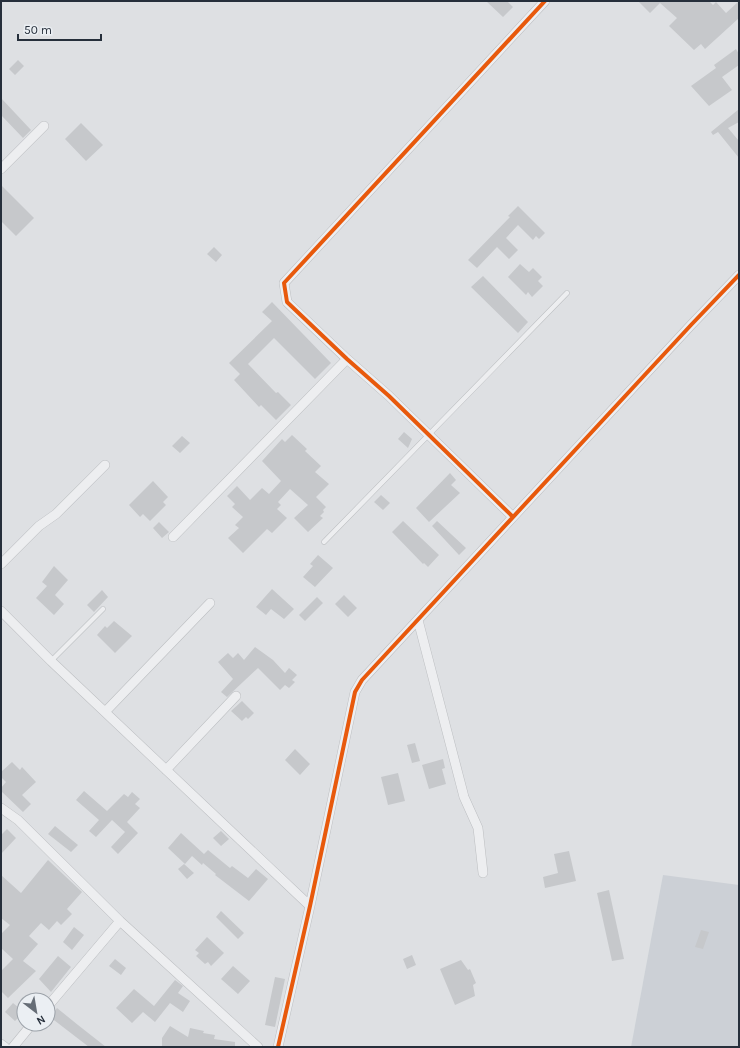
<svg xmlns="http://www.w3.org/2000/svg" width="740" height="1048" font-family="Karla,sans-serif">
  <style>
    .built { fill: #ccd0d6 }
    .building { fill: #c6c8cb }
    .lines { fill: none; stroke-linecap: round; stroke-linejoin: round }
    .lane-casing { stroke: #bcbec1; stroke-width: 5.5 }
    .street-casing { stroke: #bcbec1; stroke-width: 10 }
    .lane { stroke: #edeef0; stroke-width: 4.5 }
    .street { stroke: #edeef0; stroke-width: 9 }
    .cycleway-casing { stroke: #ebeff3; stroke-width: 6 }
    .cycleway { stroke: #e8590c; stroke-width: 4 }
  </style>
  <rect width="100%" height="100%" fill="#dee0e3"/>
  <path class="built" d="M663 875 739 885V1047H631Z"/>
  <path class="building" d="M486 1H507L513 7 503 17Z
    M638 1H709L713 5 716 2 726 13 739 1V18L705 49 701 44 694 50 669 26 677 18 660 3 650 13Z
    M736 49 739 54V65L722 77 732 90 709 106 691 86 716 68 714 65Z
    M18 60 24 66 15 75 9 69Z
    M1 98 31 130 23 138 1 115Z
    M739 109V122L728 128 739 141V158L718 132 713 135 711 132Z
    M81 123 103 145 86 161 65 139Z
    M1 185 34 218 16 236 1 221Z
    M518 206 545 233 539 239 536 236 533 240 518 225 506 238 518 250 509 259 497 247 477 268 468 260 510 217 508 216Z
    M214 247 222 255 216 262 207 254Z
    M520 264 529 272 533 268 542 277 538 281 543 286 532 297 528 292 526 295 508 277Z
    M483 276 528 322 518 333 471 287Z
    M272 302 331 363 315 379 274 338 248 364 276 393 278 392 291 405 276 420 261 405 259 407 234 380 240 374 229 363 272 321 262 312Z
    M404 432 412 439 408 448 398 439Z
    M292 435 307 449 305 451 321 466 315 472 329 484 316 497 326 507 323 510 324 512 320 516 323 518 308 532 294 518 308 505 290 489 278 502 281 505 277 509 287 518 272 533 267 529 243 553 228 538 239 528 235 525 243 517 232 507 235 504 227 496 237 486 250 500 262 488 269 494 281 481 262 461 282 439 285 442Z
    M182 436 190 443 180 453 172 446Z
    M450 473 456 480 451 485 460 493 429 522 416 508Z
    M153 481 168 497 163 502 166 505 150 521 143 514 140 517 129 505Z
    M381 495 390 503 383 510 374 502Z
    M403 521 439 555 428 567 424 563 423 564 392 532Z
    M437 521 466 548 459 555 432 526Z
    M159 522 169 532 162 538 153 528Z
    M318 555 333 568 315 587 303 577 313 566 310 564Z
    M54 566 68 580 55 595 64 604 54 615 36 598 47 586 42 582Z
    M272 589 294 609 284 619 271 609 266 615 256 607Z
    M102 590 108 597 94 612 87 605Z
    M344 595 357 608 348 617 335 604Z
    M317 597 323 603 305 621 299 615Z
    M114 621 132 636 115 653 97 635 105 626 107 628Z
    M255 647 273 660 285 673 289 668 297 675 292 680 295 682 289 688 285 685 280 690 258 668 227 697 221 692 233 679 218 662 228 653 233 658 238 653 244 660Z
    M242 701 254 713 248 719 246 717 242 721 231 711Z
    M415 743 420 761 412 763 407 745Z
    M295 749 310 764 300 775 285 760Z
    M443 759 445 768 442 769 446 784 429 789 422 765Z
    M12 762 20 770 22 767 36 782 22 795 31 804 23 812 1 791V788L6 782 1 777V772Z
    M398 773 405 801 388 805 381 777Z
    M84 791 107 811 124 794 128 797 132 792 140 799 135 804 140 808 127 822 138 833 118 854 111 847 125 832 112 820 96 837 89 831 99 820 76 800Z
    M55 826 78 845 71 852 48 834Z
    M7 829 16 838 1 854V835Z
    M221 831 229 839 221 846 213 838Z
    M181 833 204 854 208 850 230 868 232 866 248 878 256 869 268 879 249 901 215 875 216 874 203 863 202 865 192 856 185 864 168 848Z
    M569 851 576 881 545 888 543 877 558 873 554 854Z
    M48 860 82 892 67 909 72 914 61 925 57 921 49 930 41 923 29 936 38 944 23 961 36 971 8 998 1 991V971L13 959 1 948V934L10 925 1 918V875L21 893Z
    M184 864 194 873 187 879 178 869Z
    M609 890 624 959 612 961 597 893Z
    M221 911 244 933 238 939 216 917Z
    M74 927 84 935 72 950 63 942Z
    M701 930 709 932 703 949 695 947Z
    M207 937 224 953 211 966 208 962 205 964 196 956 199 953 195 950Z
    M412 955 416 965 407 969 403 959Z
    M58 956 71 967 51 992 39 979Z
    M115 959 126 968 121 975 109 966Z
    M461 960 468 970 470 969 476 983 473 985 475 996 455 1005 440 969Z
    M233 966 250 981 238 994 221 979Z
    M275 977 285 979 275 1027 265 1025Z
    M175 980 183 986 178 993 190 1001 183 1012 170 1003 155 1022 143 1012 132 1023 116 1008 134 989 154 1006Z
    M13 1003 24 1012 15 1021 5 1012Z
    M57 1008 78 1025 106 1047H89L50 1017Z
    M170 1026 188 1037 190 1028 204 1031 203 1033 215 1035 214 1039 235 1042V1047H162V1038Z"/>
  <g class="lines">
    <g class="lane-casing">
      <path id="lane" d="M324 542 567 293
        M51 661 103 609"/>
    </g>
    <g class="street-casing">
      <path id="street" d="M1 169 44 126
        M513 517 389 396 347 359 287 302 284 283 545 1
        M173 537 347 359
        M1 564 39 526 56 514 105 465
        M1 611 51 661 310 906
        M418 620 464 797 478 828 483 873
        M105 712 210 603
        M166 770 236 696
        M1 808 18 820 120 921 258 1047
        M48 1006 120 921
        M1 1044 5 1047
        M13 1047 32 1024
        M278 1047 310 906 355 692 362 680 691 325 739 275"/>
    </g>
    <use href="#lane" class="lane"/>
    <use href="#street" class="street"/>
    <g class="cycleway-casing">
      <path id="cycleway" d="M513 517 389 396 347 359 287 302 284 283 545 1
        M278 1047 310 906 355 692 362 680 691 325 739 275"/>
    </g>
    <use href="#cycleway" class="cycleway"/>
  </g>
  <rect width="740" height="1048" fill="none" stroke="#262f3b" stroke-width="4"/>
  <g transform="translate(36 1012) rotate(149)"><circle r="19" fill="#ebeff3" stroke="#9ca2a9"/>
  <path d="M0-3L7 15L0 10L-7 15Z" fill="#666d76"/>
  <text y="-6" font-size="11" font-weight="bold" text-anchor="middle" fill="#262f3b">N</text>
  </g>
  <path d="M18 34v6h83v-6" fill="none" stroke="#262f3b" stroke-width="2"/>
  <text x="24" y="34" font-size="12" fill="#262f3b" stroke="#ebeff3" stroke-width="3" paint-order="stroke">50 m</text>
</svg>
